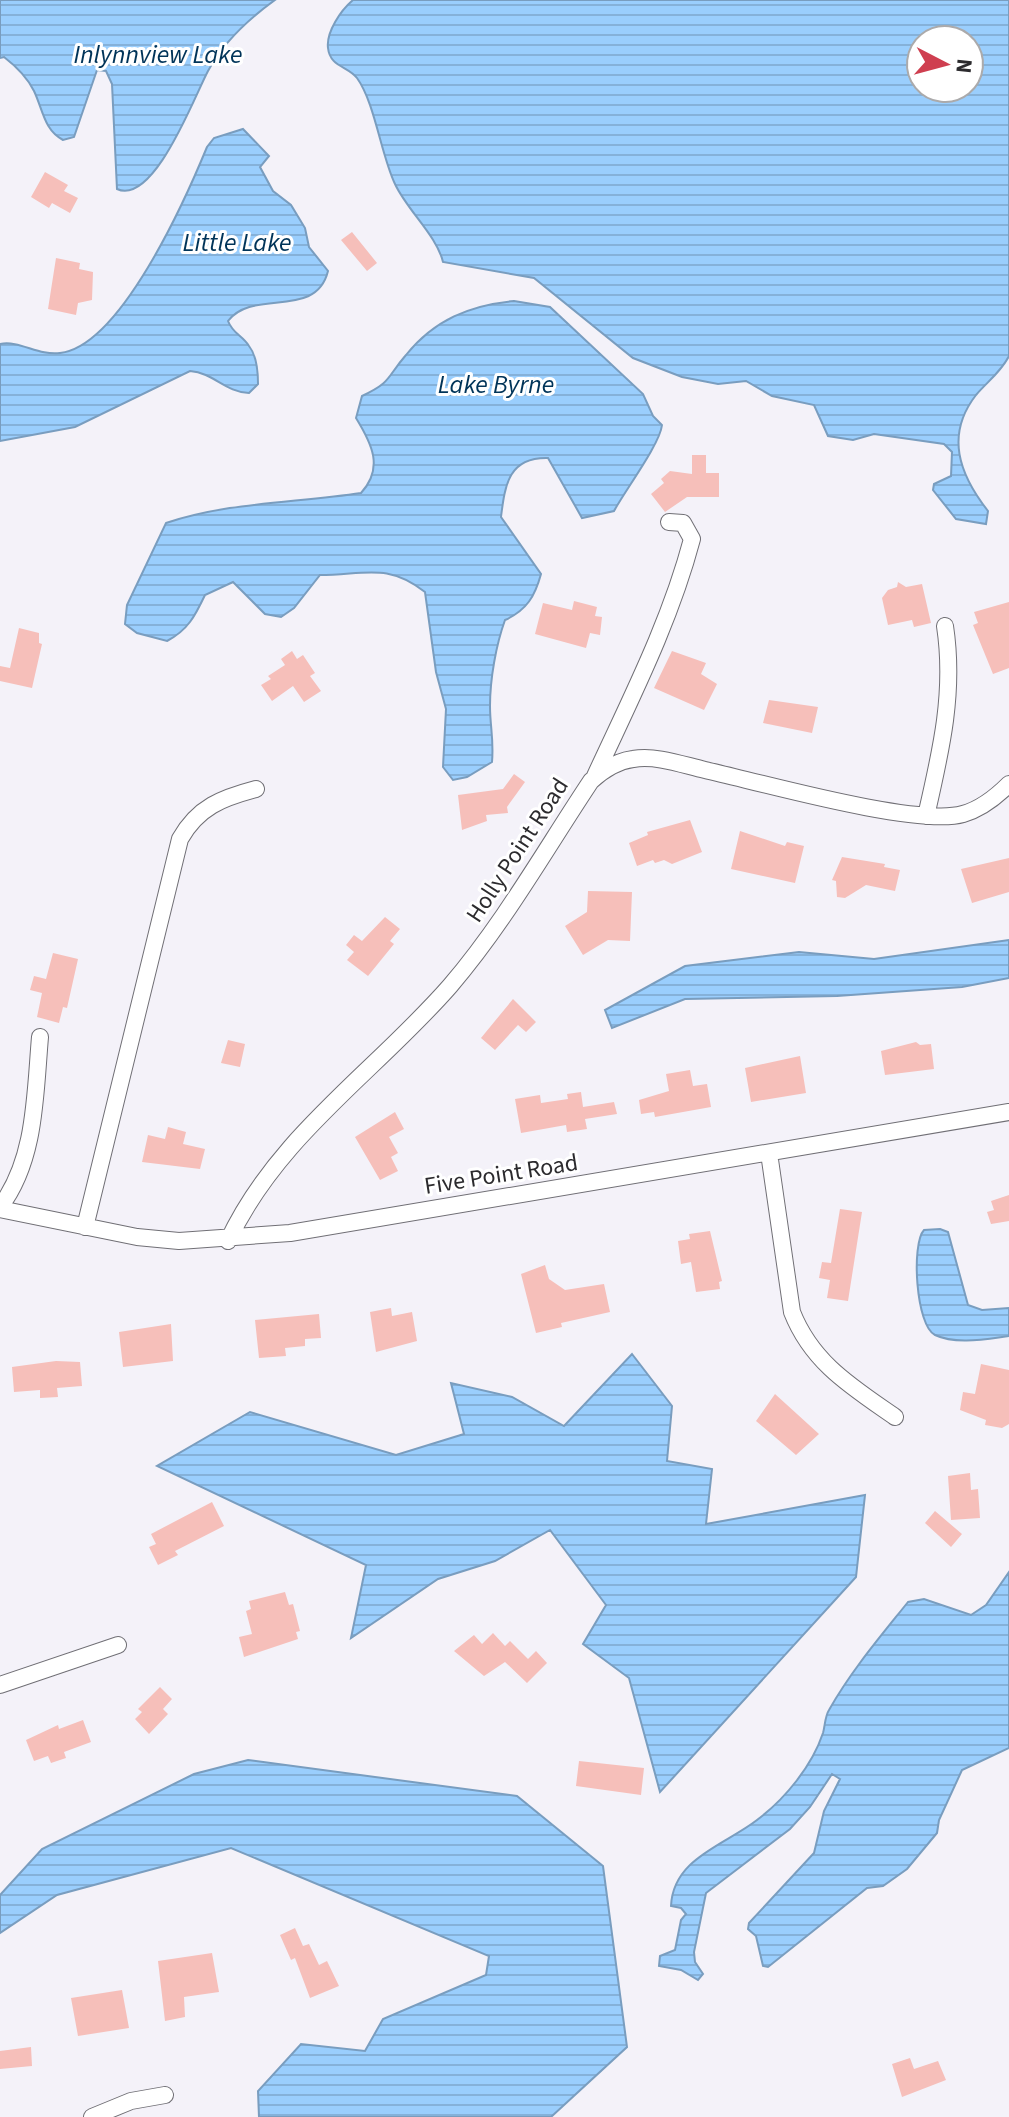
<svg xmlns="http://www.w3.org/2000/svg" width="1009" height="2117" font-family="'Source Sans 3',sans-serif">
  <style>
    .water { fill: url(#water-rules); stroke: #799dbf; stroke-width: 2; fill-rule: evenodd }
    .building { fill: #f6bfba }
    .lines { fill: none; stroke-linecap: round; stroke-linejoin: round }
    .minor-casing { stroke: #706f75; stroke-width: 18 }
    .minor { stroke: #fff; stroke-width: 16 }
    .labels { text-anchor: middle; stroke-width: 6; stroke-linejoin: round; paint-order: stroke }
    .street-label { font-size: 24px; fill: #2c2b2e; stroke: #fff }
    .water-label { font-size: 26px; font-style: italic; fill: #003459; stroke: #fff }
  </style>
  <defs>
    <pattern id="water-rules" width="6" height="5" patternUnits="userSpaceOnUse" patternTransform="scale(2)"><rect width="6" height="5" fill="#9acefd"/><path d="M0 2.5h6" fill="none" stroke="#85b1d9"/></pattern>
  </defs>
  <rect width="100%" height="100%" fill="#f4f2f9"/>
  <path class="water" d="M0 0H275C250 18 223 43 208 71 195 95 154 206 117 189L112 84 106 71 97 70 74 137 63 140C44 130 43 110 34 91 27 77 17 67 4 57L0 58Z
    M353 0H1009V356C1001 372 987 382 976 395 945 435 959 474 988 511L986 524 956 519 933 490 934 484 951 476 952 452 944 444 874 434 853 440 828 436 814 405 772 396 746 381 718 384 682 377 633 358 534 278 443 262C437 236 407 210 395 184 381 155 375 103 357 78 348 66 330 67 328 48 326 32 341 10 353 0ZM921 40H969V88H921Z
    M243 129 269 156 260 167 273 191 291 205 305 228 309 247 328 271C316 320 253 288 228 321 233 334 242 335 249 346 257 356 258 372 258 384L249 393C225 392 214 373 190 371L75 427 0 441V344C20 340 38 356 60 353 121 346 186 198 207 147L214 138Z
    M514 301 550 307 643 394 653 416 662 425C660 444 626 489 614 511L582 518 548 458C509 457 505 484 501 517L541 574C535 596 527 610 505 620 496 645 490 679 490 706 490 727 494 739 492 762L467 777 453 780 443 767 446 709 436 672 425 592C387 562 364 575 320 575L294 608 281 617 265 614 233 582 205 595C195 616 188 630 167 641L137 633 125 624 127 605 166 523C228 502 296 503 361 493 384 468 372 444 356 418L362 396C392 382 386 378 406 355 434 320 470 305 514 301Z
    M1009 940V978L962 987 837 996 685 999 612 1028 605 1010 685 966 799 952 874 959Z
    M940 1229 948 1232 968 1305 982 1310 1009 1308V1336C986 1339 956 1345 935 1335 916 1326 911 1244 924 1230Z
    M632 1354 672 1406 667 1461 712 1469 706 1524 865 1495 856 1577 660 1792 629 1678 583 1644 606 1605 550 1530 495 1561 438 1579 351 1638 366 1565 157 1466 250 1412 396 1455 464 1434 451 1383 512 1397 564 1426Z
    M1009 1572V1748L962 1770 939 1820 937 1833 907 1869 883 1886 867 1888 768 1967 763 1966 756 1936 748 1929 749 1923 814 1853 824 1811 840 1779 832 1774 810 1807 790 1829 706 1893 694 1952 695 1962 703 1974 698 1980 681 1970 659 1966 660 1956 675 1950 681 1920 686 1914 681 1908 671 1906C673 1858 725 1845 757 1820 785 1799 812 1766 823 1733 825 1726 825 1716 829 1710 851 1671 880 1637 908 1602L924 1599 971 1615 986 1605Z
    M248 1760 517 1796 603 1866 627 2047 551 2117H259L258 2091 301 2044 365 2051 383 2019 486 1975 489 1956 231 1848 57 1895 0 1933V1895L42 1849 194 1774Z"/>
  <path class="building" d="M45 172 68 185 64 191 78 198 70 213 52 203 49 208 31 197Z
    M352 232 377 263 367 271 341 240Z
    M56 258 80 263 79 269 93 272 92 300 78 303 76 315 48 309Z
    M692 455H706V473H719V497H687L665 512 651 494 664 483 661 479 670 471 692 474Z
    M898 582 906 587 922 584 931 623 914 627 912 620 888 625 882 598 888 590 897 587Z
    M574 601 597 607 595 616 602 617 600 635 590 633 586 648 535 634 543 603 572 610Z
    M1009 602V668L993 674 973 625 978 623 974 612Z
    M19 628 39 633V643L42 644 32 688 0 681V666L10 668Z
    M292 651 297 659 303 655 315 673 310 676 321 691 304 702 293 686 272 701 261 685 271 679 268 676 285 665 281 659Z
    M672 651 706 663 701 674 717 684 704 710 654 688Z
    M769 700 818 707 812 733 763 723Z
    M514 774 525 782 507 807 508 813 486 815 487 821 462 830 458 795 503 789Z
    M690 820 702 852 672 864 664 860 655 863 653 860 637 866 629 843 648 835 647 832Z
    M740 831 785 846 787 842 804 846 795 883 731 869Z
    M842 857 885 864 884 867 900 870 895 891 866 885 845 898 837 897 836 881 832 880Z
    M1009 858V892L972 903 961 869Z
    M588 891 632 892 630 941 608 940 583 955 565 926 587 912Z
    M385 917 400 929 390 941 394 944 368 976 347 960 354 952 346 945 354 935 362 941Z
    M53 953 78 959 67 1008 63 1007 59 1023 37 1017 42 993 30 990 34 976 46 979Z
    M513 999 536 1022 526 1032 518 1025 495 1050 481 1038Z
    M228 1040 245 1044 240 1067 221 1063Z
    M916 1042 920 1045 931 1044 934 1069 885 1075 881 1051Z
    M800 1056 806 1093 751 1102 745 1068Z
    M690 1070 693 1086 707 1084 711 1107 655 1117 654 1112 641 1114 639 1100 669 1091 666 1074Z
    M581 1092 583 1107 614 1102 617 1114 585 1119 587 1129 567 1132 566 1125 521 1133 515 1099 540 1095 541 1103 568 1099 567 1094Z
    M395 1112 404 1129 389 1137 398 1153 391 1157 398 1171 380 1180 355 1137Z
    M168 1127 186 1132 183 1144 205 1149 200 1169 142 1162 148 1135 165 1139Z
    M1009 1195V1221L991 1224 987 1212 994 1210 991 1201Z
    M840 1209 862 1212 848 1301 827 1298 830 1280 819 1278 822 1262 831 1263Z
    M710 1231 722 1281 719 1282 720 1289 696 1292 691 1262 681 1264 678 1241 690 1239 689 1234Z
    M545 1265 549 1279 565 1290 604 1284 610 1312 561 1323 562 1327 536 1333 521 1274Z
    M391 1308 392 1316 412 1312 417 1341 376 1352 370 1312Z
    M319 1314 321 1338 305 1339V1346L285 1348 286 1356 259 1358 255 1320Z
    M171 1324 173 1361 123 1367 119 1332Z
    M56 1361 80 1362 82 1386 57 1388 58 1397 40 1398V1390L14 1392 12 1367Z
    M981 1364 1009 1370V1424L1002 1428 985 1425 986 1420 960 1410 963 1392 975 1394Z
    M775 1394 819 1434 796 1455 756 1421Z
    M970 1473 971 1490 978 1489 980 1518 951 1520 948 1476Z
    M212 1502 224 1526 175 1551 178 1555 158 1565 149 1547 156 1544 151 1534Z
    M935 1511 962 1534 951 1547 925 1523Z
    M285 1592 289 1605 293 1604 300 1631 296 1632 298 1639 244 1657 239 1637 252 1634 246 1611 251 1609 249 1601Z
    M493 1633 505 1646 510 1641 528 1659 536 1651 547 1663 527 1683 505 1662 484 1676 454 1651 474 1635 482 1644Z
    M160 1687 172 1699 163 1709 168 1714 149 1734 135 1719 142 1712 138 1709Z
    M83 1720 91 1742 64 1752 66 1758 51 1763 48 1756 34 1761 26 1740 58 1725 59 1729Z
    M579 1761 644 1768 641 1795 576 1786Z
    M295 1928 303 1946 309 1944 319 1965 327 1961 339 1986 310 1998 295 1958 291 1960 280 1935Z
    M212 1953 219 1992 184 1997 185 2017 165 2021 158 1961Z
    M122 1990 129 2028 78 2036 71 1998Z
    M31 2047 32 2066 0 2069V2051Z
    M910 2058 914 2069 938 2061 946 2080 902 2097 892 2064Z"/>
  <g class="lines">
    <g class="minor-casing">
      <path id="minor" d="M595 776C631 698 670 622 692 539L683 523 669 522
        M926 816C941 751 955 692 945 626
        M769 1153 792 1312C812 1363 852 1387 895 1417
        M0 1207C36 1160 35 1094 40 1037
        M0 1209 137 1237 179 1241 290 1233 1009 1112
        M85 1227 180 839C198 807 222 798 256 789
        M228 1241C277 1136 375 1072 450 986 504 923 545 850 591 781 603 770 617 761 633 759 657 755 683 765 705 770 759 782 917 827 963 814 981 809 996 797 1009 784
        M0 1685 118 1645
        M92 2117 131 2101 165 2095"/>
    </g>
    <use href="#minor" class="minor"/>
  </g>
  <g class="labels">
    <g class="street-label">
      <text transform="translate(517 850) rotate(-57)" y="8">Holly Point Road</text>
      <text transform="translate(501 1174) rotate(-9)" y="8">Five Point Road</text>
    </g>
    <g class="water-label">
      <text x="158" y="63">Inlynnview Lake</text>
      <text x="237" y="251">Little Lake</text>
      <text x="496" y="393">Lake Byrne</text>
    </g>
  </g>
  <g transform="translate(945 64) rotate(96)"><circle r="38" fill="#ffffff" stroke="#abaaab" stroke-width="2"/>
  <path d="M0-6L14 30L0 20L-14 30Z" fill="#cf3f50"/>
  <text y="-12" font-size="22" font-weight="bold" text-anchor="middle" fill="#2c2b2e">N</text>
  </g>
</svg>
